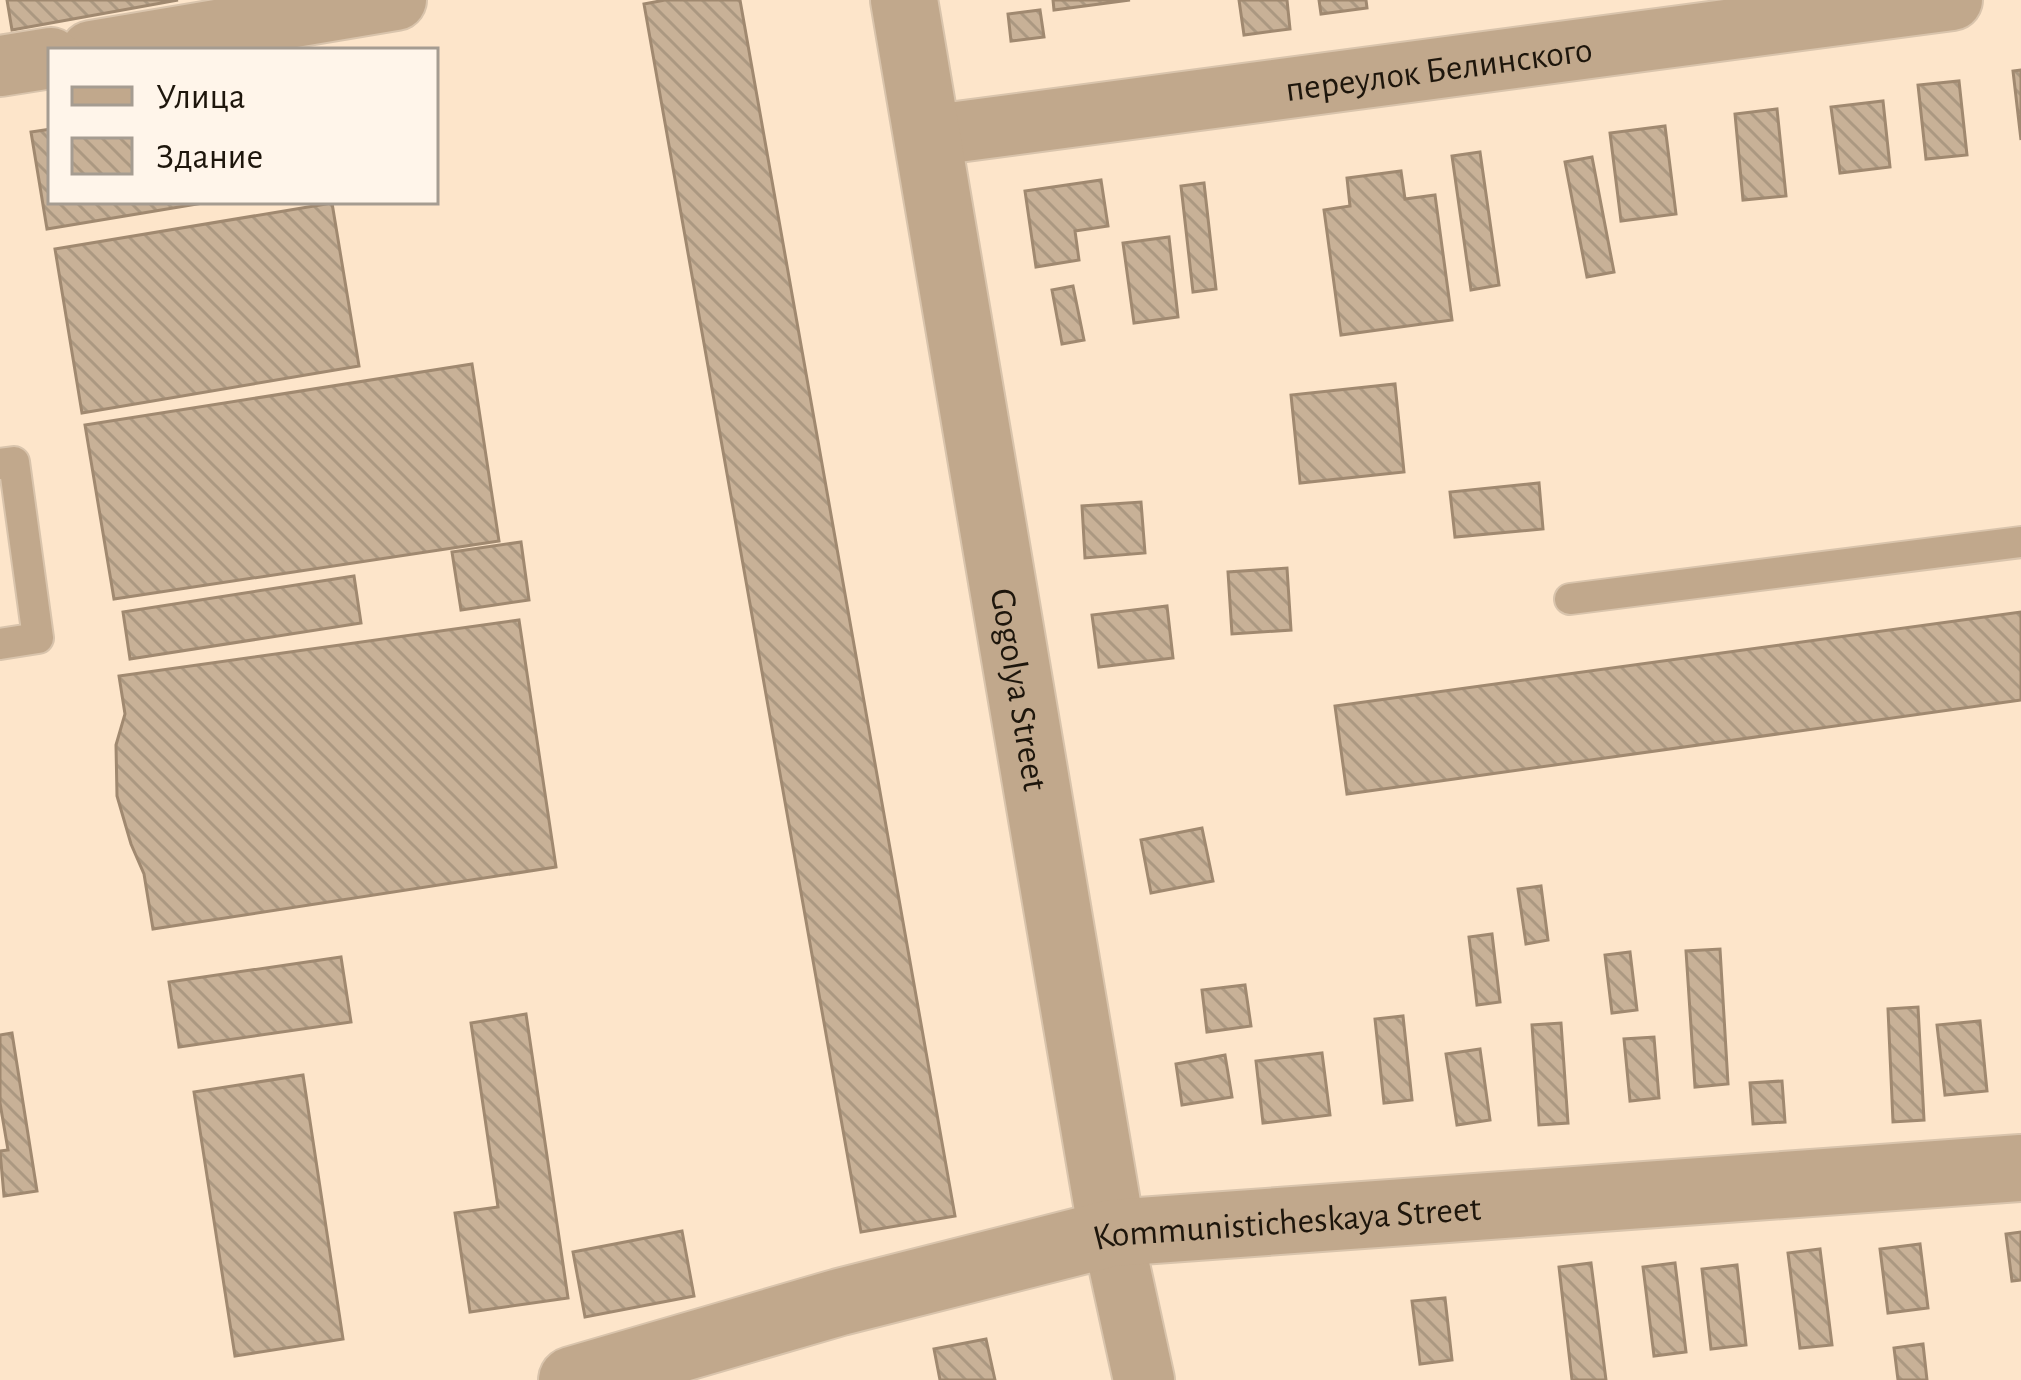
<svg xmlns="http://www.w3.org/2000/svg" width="2021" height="1380" font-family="'Alegreya Sans',sans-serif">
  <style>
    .building { fill: url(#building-back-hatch); stroke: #a08970; stroke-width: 3 }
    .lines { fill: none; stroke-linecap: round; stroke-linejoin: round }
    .service-casing { stroke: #d9c4ac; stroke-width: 34 }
    .minor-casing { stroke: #d9c4ac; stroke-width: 64 }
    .tertiary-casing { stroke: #d9c4ac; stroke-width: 70 }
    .service { stroke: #c1a88c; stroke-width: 30 }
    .minor { stroke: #c1a88c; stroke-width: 60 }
    .tertiary { stroke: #c1a88c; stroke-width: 66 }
    .labels { text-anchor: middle; stroke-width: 9; stroke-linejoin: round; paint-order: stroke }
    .street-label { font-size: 36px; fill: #1e160c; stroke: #fff5ea }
  </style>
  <defs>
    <pattern id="building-back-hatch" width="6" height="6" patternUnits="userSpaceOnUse" patternTransform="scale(3)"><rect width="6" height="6" fill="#c8b197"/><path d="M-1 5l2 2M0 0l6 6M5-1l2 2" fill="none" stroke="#ab9881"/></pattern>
  </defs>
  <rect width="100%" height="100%" fill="#fde5ca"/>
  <path class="building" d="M7 0H178L12 30Z
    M665 0H740L955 1216 861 1232 644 4Z
    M1053 0H1130L1054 10Z
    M1239 0H1287L1290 29 1244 35Z
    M1319 0H1366L1367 8 1321 14Z
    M1040 10 1044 37 1011 41 1008 14Z
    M2021 70V140L2013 71Z
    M1959 81 1967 155 1926 159 1918 85Z
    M1883 101 1890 167 1840 173 1831 107Z
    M1777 109 1786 196 1743 200 1735 114Z
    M1665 126 1676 214 1621 221 1610 133Z
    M51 129V201H215L47 229 31 132Z
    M1480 152 1499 285 1471 290 1452 156Z
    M1592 157 1614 272 1587 277 1565 162Z
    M1401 171 1405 199 1435 195 1452 320 1341 335 1324 210 1350 206 1347 178Z
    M1101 180 1108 226 1075 231 1079 260 1036 267 1025 191Z
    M1204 183 1216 289 1193 292 1181 186Z
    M332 203 359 366 82 413 55 249Z
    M1169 237 1178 317 1134 323 1123 243Z
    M1073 286 1084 340 1062 344 1052 290Z
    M472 364 499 541 114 599 85 425Z
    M1395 384 1404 472 1300 483 1291 395Z
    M1539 483 1543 529 1455 537 1450 492Z
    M1141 502 1145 553 1085 558 1082 506Z
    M521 542 529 600 461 610 452 552Z
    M1287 568 1291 630 1232 634 1228 572Z
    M354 576 361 623 130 659 123 612Z
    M1167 606 1173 658 1099 667 1092 615Z
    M2021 612V700L1347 794 1335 706Z
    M519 620 556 867 153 929 144 874 131 844 117 796 116 745 125 714 119 676Z
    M1202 828 1213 881 1151 893 1141 840Z
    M1541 886 1548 940 1526 944 1518 889Z
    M1492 934 1500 1002 1477 1005 1469 937Z
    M1720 949 1728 1084 1695 1087 1686 951Z
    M1630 952 1637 1010 1612 1013 1605 955Z
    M341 957 351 1022 179 1047 169 982Z
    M1245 985 1251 1026 1207 1032 1202 990Z
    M1918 1007 1924 1120 1893 1122 1888 1009Z
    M526 1014 568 1298 470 1312 455 1213 498 1207 471 1023Z
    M1403 1016 1412 1100 1384 1103 1375 1019Z
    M1980 1021 1987 1091 1945 1095 1937 1025Z
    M1561 1023 1568 1123 1539 1125 1532 1025Z
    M12 1033 37 1191 4 1196 0 1151 8 1150 0 1103V1035Z
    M1654 1037 1659 1098 1630 1101 1624 1039Z
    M1480 1049 1490 1120 1457 1125 1446 1054Z
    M1322 1053 1330 1115 1263 1123 1256 1061Z
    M1225 1055 1232 1097 1182 1105 1176 1064Z
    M303 1075 343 1339 235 1356 194 1092Z
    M1782 1081 1785 1122 1753 1124 1750 1083Z
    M682 1231 694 1296 585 1317 573 1252Z
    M2021 1232V1280L2012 1281 2006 1234Z
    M1920 1244 1928 1308 1888 1313 1880 1249Z
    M1820 1249 1832 1345 1800 1348 1788 1253Z
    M1591 1263 1606 1380H1572L1559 1267Z
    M1675 1263 1686 1352 1654 1356 1643 1267Z
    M1737 1265 1746 1345 1711 1349 1702 1269Z
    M1445 1298 1452 1360 1420 1364 1412 1301Z
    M986 1339 995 1380H940L934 1349Z
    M1923 1344 1927 1380H1898L1894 1348Z"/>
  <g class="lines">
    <g class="service-casing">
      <path id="service" d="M0 464 14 462 38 638 0 644
        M1570 599 2021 542"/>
    </g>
    <g class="minor-casing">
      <g id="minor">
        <path d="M91 51 396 0"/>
        <path d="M0 66 51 58"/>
        <path id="s1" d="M927 136 1952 0"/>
        <path d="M1112 1233 1144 1380"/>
      </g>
    </g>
    <g class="tertiary-casing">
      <g id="tertiary">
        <path id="s2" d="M904 0 1112 1233"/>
        <path id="s3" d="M572 1380 840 1302 1112 1233 2021 1168"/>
      </g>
    </g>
    <use href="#service" class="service"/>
    <use href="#minor" class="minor"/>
    <use href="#tertiary" class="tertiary"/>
  </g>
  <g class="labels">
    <g class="street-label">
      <text dy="13" stroke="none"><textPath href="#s1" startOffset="516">переулок Белинского</textPath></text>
      <text dy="13" stroke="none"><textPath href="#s2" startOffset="699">Gogolya Street</textPath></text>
      <text dy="13" stroke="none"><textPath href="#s3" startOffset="735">Kommunisticheskaya Street</textPath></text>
    </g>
  </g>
  <rect x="48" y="48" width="390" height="156" fill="#fff5ea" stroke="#a59c91" stroke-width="3"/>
  <rect x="72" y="87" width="60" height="18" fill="#c1a88c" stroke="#a59c91" stroke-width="3"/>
  <text x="156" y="108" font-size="36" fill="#1e160c">Улица</text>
  <rect x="72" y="138" width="60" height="36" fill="url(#building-back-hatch)" stroke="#a59c91" stroke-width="3"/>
  <text x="156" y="168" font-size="36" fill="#1e160c">Здание</text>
</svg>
